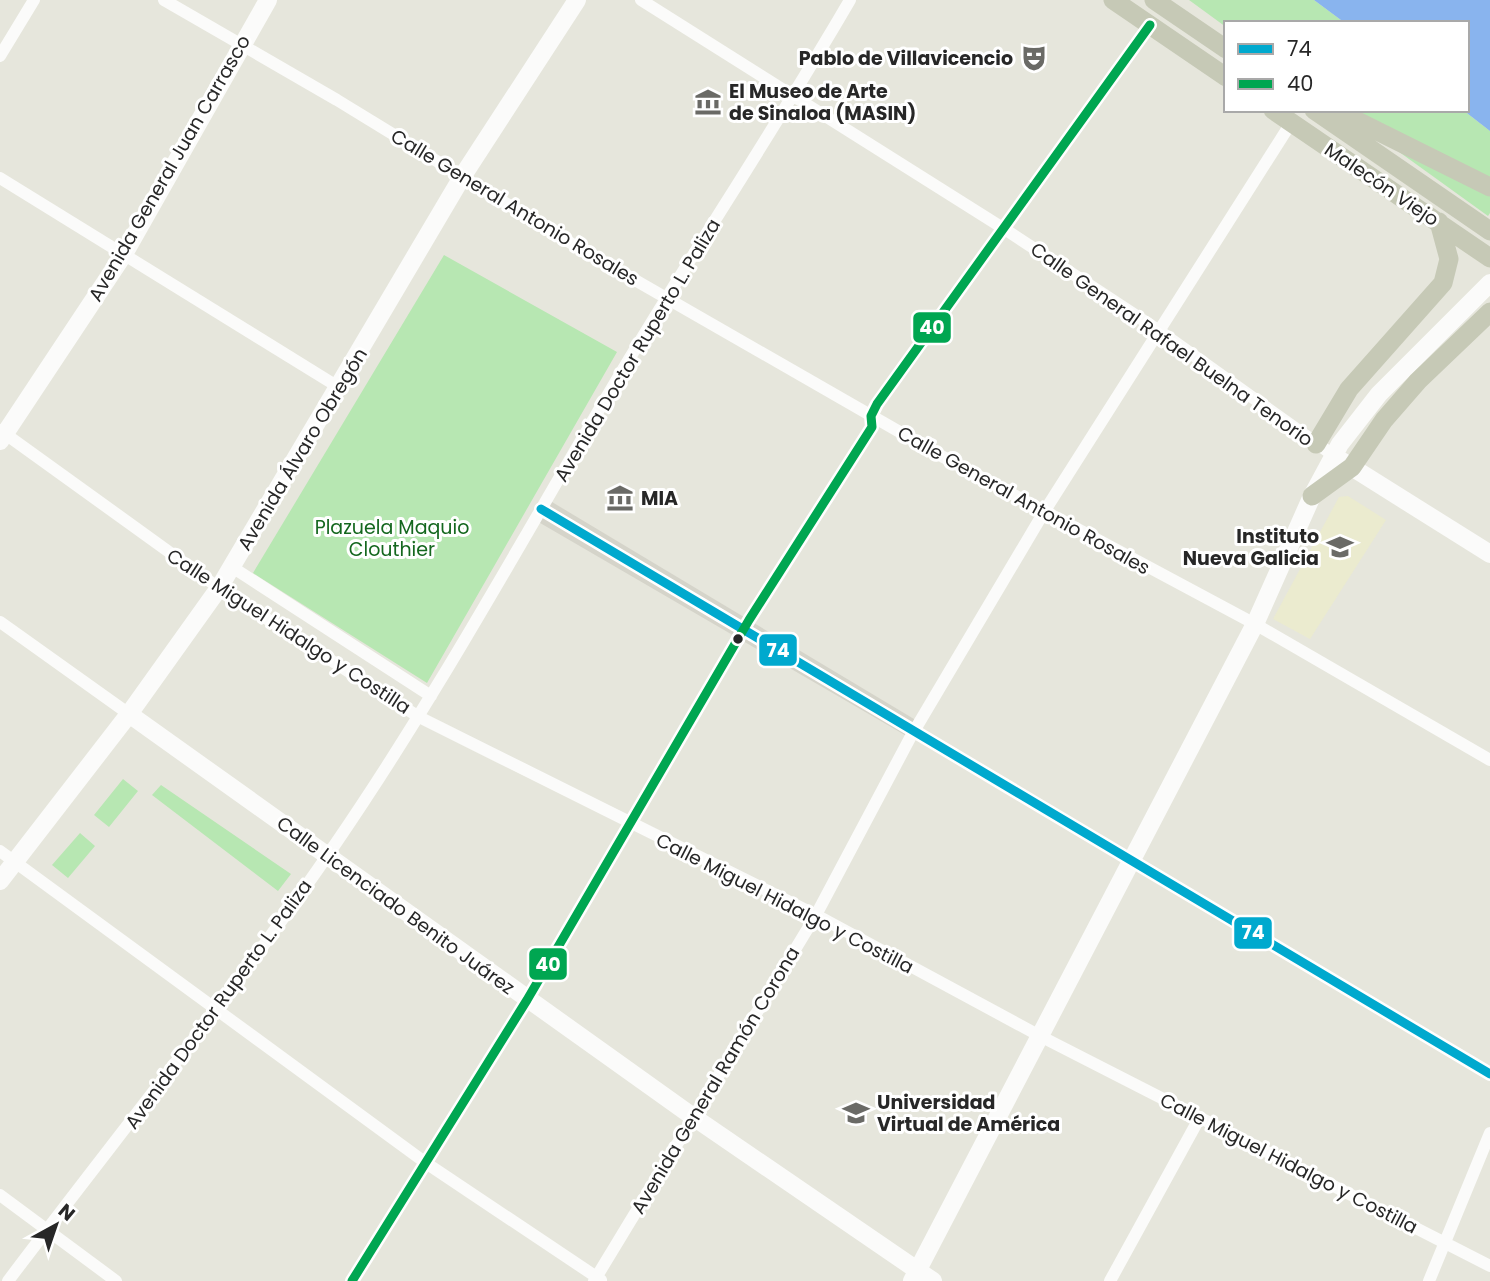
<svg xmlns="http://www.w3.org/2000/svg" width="1490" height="1281" font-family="Poppins,sans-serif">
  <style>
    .education { fill: #ebebcf }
    .green { fill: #b7e7b2 }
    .plaza { fill: #d5d4ca }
    .water { fill: #89b4ee }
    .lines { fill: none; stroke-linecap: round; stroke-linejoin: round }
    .street { stroke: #fbfbfa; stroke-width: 12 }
    .secondary { stroke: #fbfbfa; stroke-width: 18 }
    .primary { stroke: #c6c9b6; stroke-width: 19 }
    .bus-1-casing { stroke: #fff; stroke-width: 14 }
    .bus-2-casing { stroke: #fff; stroke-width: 14 }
    .bus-1 { stroke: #00a9ce; stroke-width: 9 }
    .bus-2 { stroke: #00a651; stroke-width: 9 }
    .bus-dot { fill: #272727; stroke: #fff; stroke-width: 2.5 }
    .labels { text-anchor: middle; stroke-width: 6; stroke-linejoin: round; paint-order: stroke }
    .poi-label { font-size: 19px; font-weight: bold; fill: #272727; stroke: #fff; text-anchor: start }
    .street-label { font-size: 19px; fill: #272727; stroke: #fff }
    .park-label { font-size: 19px; fill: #14671e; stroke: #fff }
    .line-badge { stroke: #fff; stroke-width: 2.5 }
    .badge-label { font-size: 19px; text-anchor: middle; font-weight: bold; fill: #fff }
  </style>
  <rect width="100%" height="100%" fill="#e6e6dc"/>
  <path class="education" d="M1348 496 1386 520 1310 639 1273 619 1339 497Z"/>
  <path class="green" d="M1189 0H1314L1345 23H1226V27Z
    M1341 110H1463L1490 131V213L1488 216Z
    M444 255 617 352 427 683 253 573Z
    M123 779 138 791 109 827 94 815Z
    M161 785 291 874 278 891 152 795Z
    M80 833 95 846 68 878 52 865Z"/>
  <path class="plaza" d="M547 499 919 722 910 738 535 520Z"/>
  <path class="water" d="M1314 0H1490V131L1463 110H1467V23H1345Z"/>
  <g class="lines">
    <path class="street" d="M164 0 337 100 574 245 945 458 1255 624 1490 760
      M641 0 1006 230 1158 330 1333 455
      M0 56 34 0
      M0 178 340 388
      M0 430 219 588 419 717 816 915 1040 1036 1490 1266
      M541 509 1490 1074
      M232 567 431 696
      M0 622 129 714
      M0 851 426 1163 601 1280
      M0 1195 116 1281
      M8 1281C118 1135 233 994 336 843 438 694 524 536 616 381 692 253 775 129 850 0
      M352 1281 527 1000 749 620 872 427 871 416 877 404 1150 25
      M594 1281 816 915 910 738 1044 512 1291 123
      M1110 1281 1200 1117
      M1429 1281 1490 1133"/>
    <path class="secondary" d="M0 441 124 254 268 0
      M1342 461 1490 554
      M129 714 692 1116 933 1281
      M0 881 129 714 219 588 462 177 577 0
      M912 1281 1255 624 1312 496 1340 444 1379 394 1490 283"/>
    <path class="primary" d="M1113 0 1226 77
      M1154 0 1226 49
      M1273 110 1490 258
      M1314 110 1490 231
      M1335 110 1490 187
      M1316 444 1349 389 1443 283 1449 259 1439 222
      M1312 496 1352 467 1384 420 1418 381 1490 312"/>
    <g class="bus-1-casing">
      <path id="bus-1" d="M541 509 1490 1074"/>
    </g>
    <g class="bus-2-casing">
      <path id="bus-2" d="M352 1281 527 1000 749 620 872 427 871 416 877 404 1150 25"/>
    </g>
    <use href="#bus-1" class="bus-1"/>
    <use href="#bus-2" class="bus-2"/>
  </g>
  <defs>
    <g id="theatre-bare" transform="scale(2.1)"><path d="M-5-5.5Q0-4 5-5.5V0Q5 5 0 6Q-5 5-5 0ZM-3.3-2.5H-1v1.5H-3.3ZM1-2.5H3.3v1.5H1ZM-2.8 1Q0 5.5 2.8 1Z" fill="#6a6a66" stroke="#fff" stroke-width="2.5" paint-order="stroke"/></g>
    <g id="museum-bare" transform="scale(2.1)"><path d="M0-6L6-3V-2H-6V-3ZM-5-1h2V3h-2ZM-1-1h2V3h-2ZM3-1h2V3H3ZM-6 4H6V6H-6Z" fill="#6a6a66" stroke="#fff" stroke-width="2.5" paint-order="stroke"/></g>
    <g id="university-bare" transform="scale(2.1)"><path d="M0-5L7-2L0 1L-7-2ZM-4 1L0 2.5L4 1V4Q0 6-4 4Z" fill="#6a6a66" stroke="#fff" stroke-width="2.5" paint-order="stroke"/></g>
  </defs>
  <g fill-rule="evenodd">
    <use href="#theatre-bare" x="1034" y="58"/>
    <use href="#museum-bare" x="708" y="102"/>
    <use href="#museum-bare" x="620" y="498"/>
    <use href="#university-bare" x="1340" y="547"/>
    <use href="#university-bare" x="856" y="1113"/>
  </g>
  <circle class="bus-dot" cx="738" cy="639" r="6"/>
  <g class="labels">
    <g class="poi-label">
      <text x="1013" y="65" text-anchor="end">Pablo de Villavicencio</text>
      <text x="729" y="98">El Museo de Arte<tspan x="729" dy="22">de Sinaloa (MASIN)</tspan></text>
      <text x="641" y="505">MIA</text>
      <text x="1319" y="543" text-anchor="end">Instituto<tspan x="1319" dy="22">Nueva Galicia</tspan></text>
      <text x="877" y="1109">Universidad<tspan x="877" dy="22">Virtual de América</tspan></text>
    </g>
    <g class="street-label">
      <text transform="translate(169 168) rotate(-60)" y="7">Avenida General Juan Carrasco</text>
      <text transform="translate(1382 184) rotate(34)" y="7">Malecón Viejo</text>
      <text transform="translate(515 207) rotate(31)" y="7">Calle General Antonio Rosales</text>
      <text transform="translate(1172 344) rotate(35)" y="7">Calle General Rafael Buelna Tenorio</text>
      <text transform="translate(637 350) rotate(-59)" y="7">Avenida Doctor Ruperto L. Paliza</text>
      <text transform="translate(302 449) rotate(-59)" y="7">Avenida Álvaro Obregón</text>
      <text transform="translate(1024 500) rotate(29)" y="7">Calle General Antonio Rosales</text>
      <text transform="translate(289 631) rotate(33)" y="7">Calle Miguel Hidalgo y Costilla</text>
      <text transform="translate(785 903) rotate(27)" y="7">Calle Miguel Hidalgo y Costilla</text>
      <text transform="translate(396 905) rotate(36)" y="7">Calle Licenciado Benito Juárez</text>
      <text transform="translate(218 1004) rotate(-54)" y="7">Avenida Doctor Ruperto L. Paliza</text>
      <text transform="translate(715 1080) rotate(-59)" y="7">Avenida General Ramón Corona</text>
      <text transform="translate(1289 1163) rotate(27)" y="7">Calle Miguel Hidalgo y Costilla</text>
    </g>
    <g class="park-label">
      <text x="392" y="534">Plazuela Maquio<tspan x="392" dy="22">Clouthier</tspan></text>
    </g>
  </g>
  <g class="line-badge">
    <rect x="912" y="311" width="40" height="33" rx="7" fill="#00a651"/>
    <rect x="758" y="633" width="40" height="34" rx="7" fill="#00a9ce"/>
    <rect x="1233" y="916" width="40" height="34" rx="7" fill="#00a9ce"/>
    <rect x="528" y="947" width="40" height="34" rx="7" fill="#00a651"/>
  </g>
  <g class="badge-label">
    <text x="932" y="334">40</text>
    <text x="778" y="657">74</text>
    <text x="1253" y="939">74</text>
    <text x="548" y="971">40</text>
  </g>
  <rect x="1224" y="21" width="245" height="91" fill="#ffffff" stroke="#a9a9a9" stroke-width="2"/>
  <rect x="1238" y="44" width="35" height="10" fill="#00a9ce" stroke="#a9a9a9" stroke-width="2"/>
  <text x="1287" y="56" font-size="21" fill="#272727">74</text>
  <rect x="1238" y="79" width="35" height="10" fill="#00a651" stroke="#a9a9a9" stroke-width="2"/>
  <text x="1287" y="91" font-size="21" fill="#272727">40</text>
  <g transform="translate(56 1225) rotate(40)" stroke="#ffffff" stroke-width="5" paint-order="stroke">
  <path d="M0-5L12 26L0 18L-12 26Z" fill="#272727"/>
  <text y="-10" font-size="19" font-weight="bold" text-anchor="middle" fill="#272727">N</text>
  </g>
</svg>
